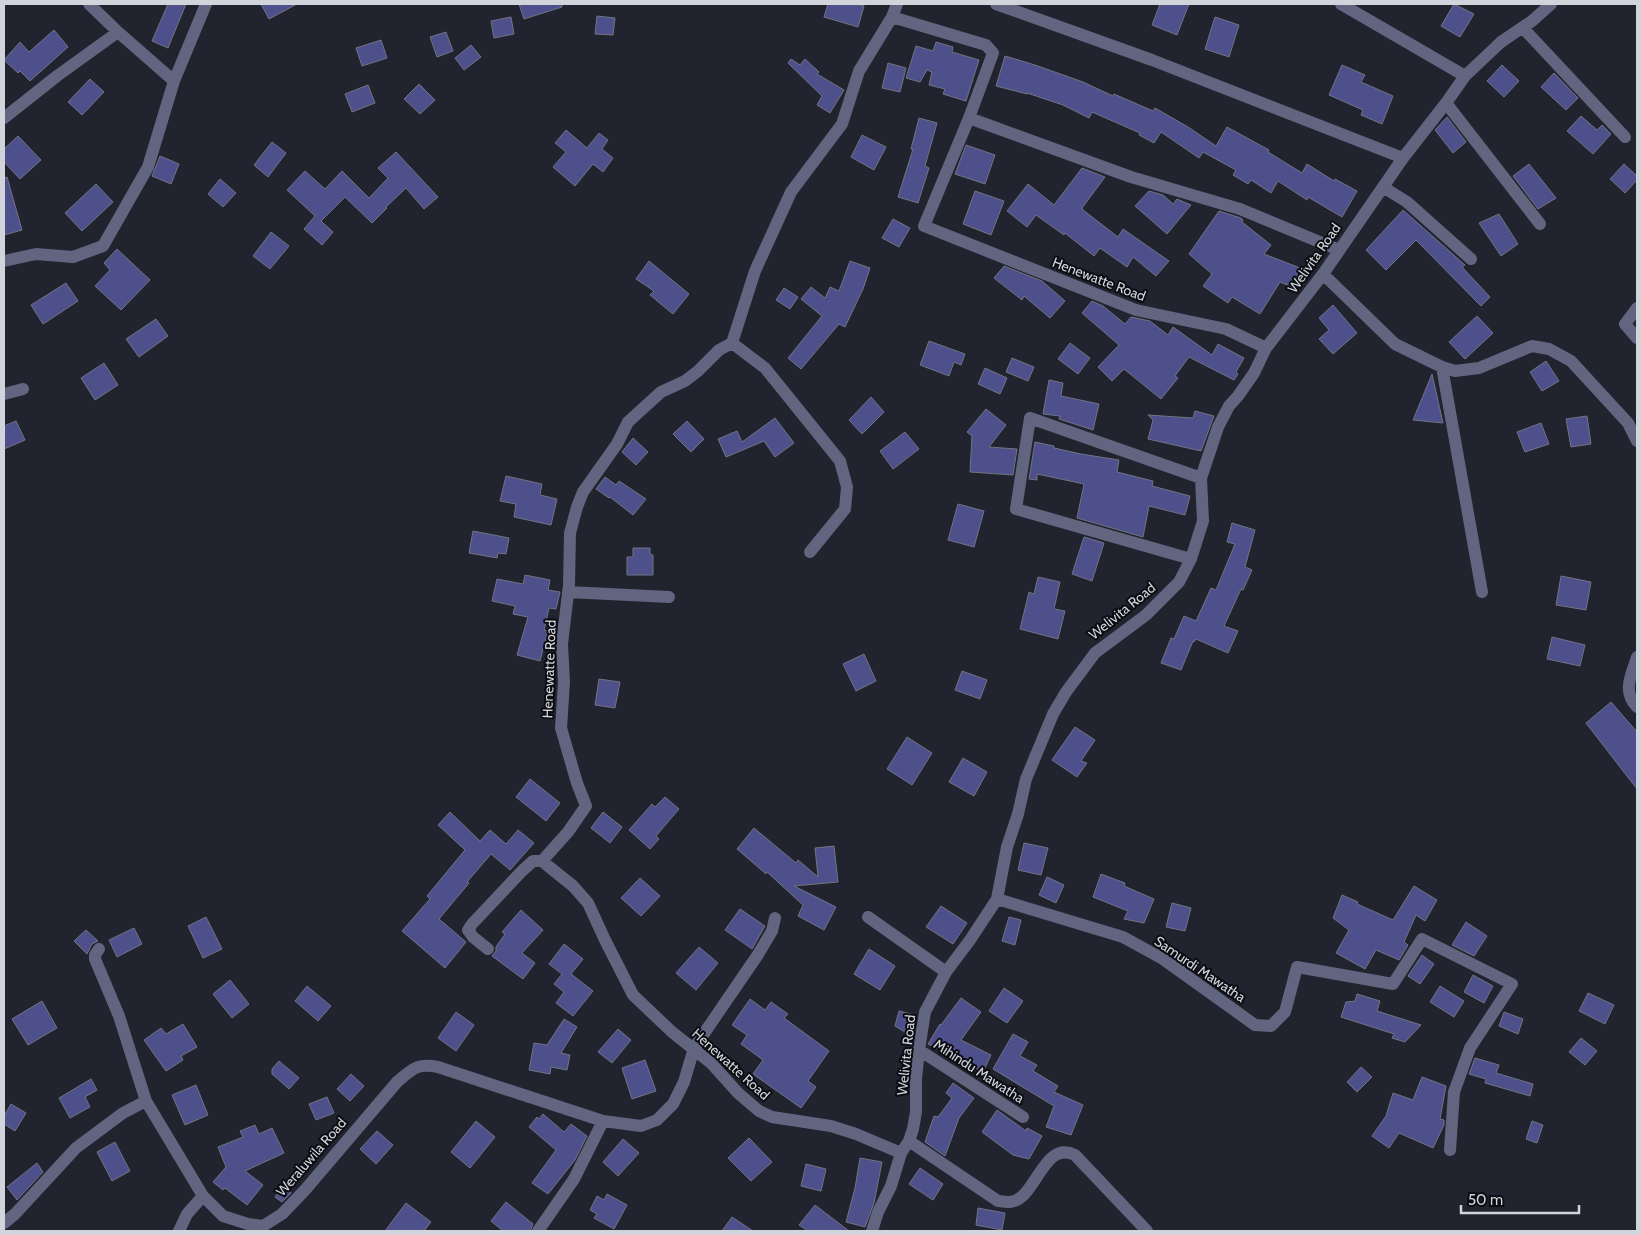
<svg xmlns="http://www.w3.org/2000/svg" width="1641" height="1235" font-family="Cabin,sans-serif">
  <style>
    .building { fill: #4d508a; stroke: #727483 }
    .lines { fill: none; stroke-linecap: round; stroke-linejoin: round }
    .minor { stroke: #62657f; stroke-width: 12 }
    .labels { text-anchor: middle; stroke-width: 4; stroke-linejoin: round; paint-order: stroke }
    .street-label { font-size: 14px; fill: #d2d4dc; stroke: #0c0d12 }
  </style>
  <rect width="100%" height="100%" fill="#21232f"/>
  <path class="building" d="M168 4H186L168 48 152 41Z
    M261 4H297L269 19Z
    M519 4H562V7L524 19Z
    M828 4H857L864 6 858 27 824 17Z
    M1160 4H1189L1177 35 1152 25Z
    M1454 4 1474 14 1460 37 1441 26Z
    M597 16 615 18 613 35 595 34Z
    M511 17 514 34 494 38 491 21Z
    M1215 17 1239 25 1229 57 1205 49Z
    M54 30 68 47 30 81 20 71 18 73 4 60 20 42 29 52Z
    M446 32 453 51 437 57 430 37Z
    M381 40 387 58 362 66 356 48Z
    M936 42 953 47 952 52 979 60 966 101 943 94 945 89 929 85 932 72 927 70 920 82 906 78 916 46 933 51Z
    M471 45 481 57 464 70 455 58Z
    M1005 56 1035 65 1083 82 1113 96 1114 94 1153 111 1155 108 1188 127 1216 146 1227 127 1269 150 1268 152 1302 173 1307 164 1334 181 1335 179 1357 191 1342 217 1308 197 1307 200 1278 181 1271 193 1251 180 1248 184 1233 175 1236 170 1203 152 1199 158 1161 132 1154 143 1139 135 1140 133 1092 112 1089 118 1063 105 1027 93V94L996 86Z
    M791 59 800 65 805 59 819 72 817 74 844 90 830 113 817 105 822 96 788 63Z
    M888 63 906 68 900 92 882 88Z
    M1342 65 1365 75 1361 82 1393 96 1382 124 1361 115 1363 110 1329 95Z
    M1502 65 1519 81 1504 97 1487 81Z
    M1554 73 1578 98 1566 110 1541 87Z
    M90 79 104 92 82 115 68 102Z
    M419 84 435 100 420 114 404 99Z
    M368 85 375 103 352 112 345 94Z
    M1581 116 1597 130 1602 125 1611 134 1593 154 1567 131Z
    M1447 117 1466 142 1453 153 1435 130Z
    M919 118 937 123 925 166 929 168 918 203 898 197 913 149H911Z
    M566 130 587 148 599 133 608 140 602 149 613 158 603 172 593 164 575 186 553 167 566 152 555 143Z
    M862 135 886 147 874 170 851 157Z
    M18 136 41 160 20 179 4 162V149Z
    M272 142 286 153 268 177 254 165Z
    M966 145 995 155 985 184 955 174Z
    M396 152 438 197 424 209 406 188 386 207 387 208 372 223 345 197 321 221 333 232 322 245 304 229 315 216 287 190 305 171 325 189 342 171 369 198 388 178 378 168Z
    M160 156 179 164 171 184 152 176Z
    M1529 164 1556 198 1538 209 1513 176Z
    M1624 164 1637 176V180L1625 193 1610 179Z
    M1082 168 1105 177 1082 208 1083 210 1118 237 1123 229 1169 261 1156 276 1133 257 1127 267 1100 248 1094 256 1065 233 1064 235 1036 215 1027 227 1007 211 1028 184 1054 205Z
    M7 177 22 230 4 235V178Z
    M220 179 236 193 223 207 208 194Z
    M96 184 113 202 82 231 65 213Z
    M975 191 1004 201 991 235 963 224Z
    M1149 191 1163 195 1173 204 1177 199 1191 205 1167 234 1135 206Z
    M1403 210 1465 265 1462 267 1490 297 1481 306 1416 240 1386 270 1366 250Z
    M1219 211 1241 218 1243 220 1242 222 1271 245 1264 254 1300 268 1292 287 1280 282 1260 314 1232 297 1228 303 1203 286 1212 274 1189 254Z
    M1499 214 1518 244 1501 256 1479 223Z
    M893 219 910 228 899 247 882 238Z
    M271 232 289 246 270 269 253 256Z
    M117 249 150 280 121 310 95 286 110 270 104 263Z
    M649 261 689 294 673 314 650 295 654 291 636 279Z
    M850 261 870 268 863 289 845 327 839 324 801 369 788 358 822 316 801 299 811 287 825 298 830 287 839 291Z
    M1004 266 1042 281 1065 301 1050 318 1024 296 1022 300 994 278Z
    M66 283 78 301 43 324 31 305Z
    M784 288 798 297 790 309 776 300Z
    M1092 301 1103 306 1125 324 1131 317 1150 321 1168 335 1173 327 1212 355 1218 344 1244 358 1236 372 1238 374 1234 380 1189 357 1175 376 1178 378 1161 399 1124 369 1112 381 1098 367 1119 345 1082 313Z
    M1333 305 1357 333 1333 354 1319 339 1329 330 1319 318Z
    M1477 316 1493 333 1465 359 1449 342Z
    M156 319 168 336 139 357 126 339Z
    M929 341 965 354 961 365 954 362 949 376 920 365Z
    M1070 343 1090 358 1078 374 1058 359Z
    M1012 358 1034 367 1028 381 1006 372Z
    M1546 361 1559 381 1542 391 1530 372Z
    M104 363 118 385 95 400 81 378Z
    M985 368 1007 378 1000 394 978 384Z
    M1432 374 1443 423 1413 420Z
    M1049 380 1063 383 1061 396 1099 404 1093 430 1059 419 1060 416 1043 414Z
    M871 397 884 412 862 434 849 420Z
    M986 409 1006 425 989 447 1017 449 1013 475 970 472 972 436 967 432Z
    M1195 411 1214 416 1201 451 1148 439 1153 420 1148 415 1193 418Z
    M1587 416 1591 444 1571 447 1566 419Z
    M775 418 794 443 775 457 764 441 726 457 718 439 737 431 742 442Z
    M16 421 25 440 4 449V426Z
    M687 421 704 439 691 452 673 434Z
    M1541 423 1549 444 1525 452 1517 432Z
    M905 432 919 449 893 469 880 451Z
    M633 438 648 452 636 465 622 452Z
    M1035 442 1054 446V448L1081 454 1119 460 1117 472 1153 481 1152 486 1190 496 1185 515 1149 506 1143 537 1077 518 1084 484 1037 474V480L1029 479Z
    M506 476 542 484 540 495 557 499 551 525 514 517 516 504 500 501Z
    M605 477 616 485 619 481 646 499 633 515 610 497 609 498 596 489Z
    M958 504 984 511 974 547 948 540Z
    M1232 523 1255 530 1245 567 1252 570 1243 590 1241 589 1224 626 1238 631 1228 653 1196 639 1194 642 1193 641 1181 670 1161 663 1171 638 1174 639 1184 616 1196 621 1211 588 1216 590 1235 544 1227 542Z
    M473 531 509 538 506 554 498 553 497 558 469 553Z
    M1084 537 1104 543 1092 581 1072 574Z
    M633 548H650V554L653 555V575H627V557H633Z
    M525 575 550 580 548 590 560 592 556 609 549 608 544 630 548 631 540 661 517 655 528 617 513 614 515 606 492 601 497 579 523 584Z
    M1561 576 1591 582 1586 610 1556 605Z
    M1038 577 1060 582 1054 609 1065 611 1058 639 1020 629 1029 592 1034 594Z
    M1552 637 1585 645 1580 666 1547 659Z
    M864 654 876 681 856 691 843 664Z
    M962 671 987 680 980 699 955 690Z
    M599 679 620 682 615 708 595 705Z
    M1611 702 1637 732V789L1586 723Z
    M1075 727 1095 740 1081 761 1087 763 1077 777 1052 760Z
    M907 737 932 753 912 785 887 769Z
    M963 758 987 772 974 796 949 782Z
    M530 779 560 803 546 821 516 797Z
    M665 797 679 809 656 836 659 839 650 849 629 830 652 804 655 807Z
    M450 812 480 841 490 830 506 844 518 830 534 843 510 870 491 854 467 882 469 883 439 919 466 942 445 968 402 931 430 899 427 896 465 850 438 825Z
    M603 812 622 827 610 843 591 828Z
    M754 828 796 863 798 860 818 877 815 848 834 846 838 882 794 886 836 907 824 930 798 916 803 905 767 872 766 874 737 849Z
    M1024 843 1048 848 1041 875 1018 870Z
    M1101 874 1125 883 1124 886 1154 899 1144 923 1124 919 1128 911 1093 897Z
    M1047 877 1064 885 1056 903 1039 895Z
    M640 878 660 896 641 916 621 898Z
    M1414 886 1437 900 1425 921 1416 915 1404 942 1408 945 1399 960 1376 950 1365 969 1336 953 1349 930 1333 918 1342 895 1358 902 1357 904 1393 920Z
    M1172 903 1191 908 1185 931 1166 927Z
    M941 906 967 923 953 944 926 927Z
    M740 909 765 926 752 949 725 930Z
    M521 910 543 930 522 953 535 963 523 979 492 956 496 951V947L505 934 502 932Z
    M206 917 222 949 203 958 188 926Z
    M1009 917 1021 920 1015 945 1002 941Z
    M1466 922 1487 936 1474 956 1452 945Z
    M134 928 142 944 117 957 109 940Z
    M86 930 98 941 92 944 87 954 74 941Z
    M564 944 583 959 571 974 593 991 573 1016 556 1003 564 992 554 984 562 974 549 964Z
    M699 947 718 963 696 990 676 973Z
    M869 949 895 966 880 990 854 974Z
    M1422 955 1434 964 1420 984 1408 976Z
    M1473 975 1493 986 1484 1003 1464 992Z
    M230 980 249 1004 232 1018 213 994Z
    M307 986 331 1006 318 1021 295 1001Z
    M1440 986 1464 1001 1454 1017 1430 1002Z
    M1004 988 1023 1001 1007 1023 989 1011Z
    M1588 993 1614 1005 1605 1024 1579 1011Z
    M1357 994 1380 1001 1377 1011 1421 1025 1405 1042 1392 1038 1394 1034 1341 1017 1346 1002 1355 1001Z
    M961 998 981 1012 961 1040 991 1055 983 1072 928 1044 940 1024 941 1025Z
    M750 999 765 1010 771 1002 788 1014 784 1018 829 1051 808 1081 816 1087 801 1108 753 1074 763 1060 741 1044 747 1035 732 1025Z
    M42 1001 57 1028 28 1045 12 1019Z
    M899 1011 911 1014 905 1032 895 1026Z
    M456 1012 474 1025 456 1051 438 1038Z
    M1504 1012 1523 1019 1518 1034 1499 1026Z
    M564 1019 577 1027 561 1053 570 1055 567 1070 551 1067 550 1074 529 1070 534 1043 547 1045Z
    M183 1024 197 1047 181 1056 183 1060 166 1071 144 1040 161 1028 166 1034Z
    M618 1029 631 1040 612 1063 598 1052Z
    M1013 1034 1028 1042 1020 1056 1037 1065 1033 1071 1058 1086 1054 1092 1083 1105 1071 1135 1046 1127 1054 1106 993 1069Z
    M1581 1038 1597 1051 1585 1065 1569 1052Z
    M1475 1058 1499 1065 1496 1073 1533 1084 1530 1096 1485 1083 1486 1079 1469 1074Z
    M645 1060 656 1091 632 1099 622 1068Z
    M279 1061 299 1078 289 1089 272 1074V1069Z
    M1361 1067 1372 1077 1357 1092 1347 1082Z
    M351 1074 364 1086 350 1101 337 1089Z
    M1422 1077 1446 1086 1440 1119 1444 1120V1125L1433 1148 1399 1133 1389 1148 1372 1136 1386 1116 1393 1093 1413 1100Z
    M91 1079 97 1090 85 1097 90 1107 70 1118 59 1098Z
    M953 1083 974 1098 959 1118 945 1156 925 1142 934 1116 938 1117 952 1098 946 1093Z
    M196 1085 208 1115 185 1125 172 1095Z
    M327 1097 334 1113 316 1120 309 1104Z
    M11 1104 26 1113 15 1131 4 1124V1116Z
    M997 1110 1026 1131 1027 1128 1042 1136 1029 1159 1013 1155 982 1132Z
    M543 1114 564 1132 571 1124 587 1136 575 1160 548 1194 532 1183 556 1150 529 1127 537 1117 539 1119Z
    M476 1121 495 1137 470 1168 451 1152Z
    M1532 1121 1543 1125 1537 1143 1526 1139Z
    M255 1125 259 1134 272 1128 284 1153 245 1171 263 1185 247 1205 225 1188 223 1190 213 1182 226 1167 218 1147 243 1137 240 1131Z
    M377 1131 393 1145 376 1164 360 1149Z
    M749 1138 772 1162 751 1181 728 1158Z
    M623 1139 639 1153 618 1176 603 1162Z
    M115 1142 130 1171 112 1181 97 1152Z
    M860 1158 882 1162 874 1203 865 1227 846 1222 855 1188Z
    M37 1163 43 1172 17 1200 7 1187Z
    M806 1164 826 1169 821 1191 801 1186Z
    M920 1168 943 1184 933 1200 909 1184Z
    M283 1186 291 1193 282 1202 275 1197Z
    M607 1194 627 1205 614 1229 594 1218 597 1214 590 1210 597 1196 604 1200Z
    M506 1202 533 1224 530 1231H503L491 1221Z
    M406 1203 431 1222 424 1231H385Z
    M815 1205 849 1231H808L799 1225Z
    M978 1208 1005 1213 1002 1230 976 1225Z
    M732 1217 753 1231H722Z"/>
  <g class="lines">
    <path class="minor" d="M89 4 118 32
      M996 4 1152 60 1403 158
      M1341 4 1465 76
      M892 17 986 45 993 53 969 118
      M1523 28 1625 137
      M174 81 206 4
      M1446 103 1540 224
      M4 118 57 76 118 32 174 81 148 167 103 246 73 257 36 254 4 261
      M1383 187 1407 202 1471 259
      M1323 274 1395 344 1442 367 1455 371 1479 368 1532 346 1549 349 1571 361 1628 423 1637 441
      M1637 308 1625 324 1637 338
      M732 343 719 350 698 371 685 381 661 392 628 422 617 444 583 492 577 507 570 533 569 585 562 644 564 682 561 728 577 783 586 806 568 832 542 861 573 886 588 903 605 940 633 995 672 1032 711 1063 738 1093 759 1111 772 1117 831 1126 856 1134 901 1153
      M732 343 755 271 791 192 842 124 859 71 892 17 897 4
      M732 343 765 368 840 461 847 487 845 509 810 552
      M1266 348 1226 329 1136 310 924 226 969 118 1131 177 1240 209 1339 250
      M1442 367 1482 592
      M4 394 23 389
      M1191 559 1016 509 1030 418 1201 478
      M568 592 669 597
      M1637 657C1631 676 1622 691 1637 707
      M997 899 1123 937 1163 959 1255 1025 1271 1026 1285 1012 1297 967 1393 984 1422 939 1512 984 1470 1048 1454 1092 1450 1150
      M868 917 946 972
      M99 949 95 955V959L119 1016 146 1101
      M488 949 473 937 468 930 472 924 522 871 533 861H542
      M919 1050 1023 1117
      M909 1141 998 1201C1001 1201 1006 1202 1010 1202 1036 1200 1043 1139 1075 1155L1147 1231
      M4 1223 15 1214 76 1148 123 1113 146 1101 203 1196 223 1216 248 1224 263 1226 282 1214 305 1190 397 1082C413 1069 416 1063 438 1067L603 1121 641 1126 657 1120 673 1104 684 1082 694 1048 757 956 772 931 775 918
      M179 1231 187 1214 203 1196
      M538 1231 574 1179 603 1121
      M872 1231 878 1212 891 1186 901 1153 909 1141 913 1129 916 1112V1079L919 1050 925 1012 946 972 970 940 997 899 1007 847 1018 814 1026 779 1053 714 1066 692 1095 653 1146 615 1179 582 1191 559 1203 521 1201 478 1218 427 1229 406 1238 396 1254 373 1266 348 1323 274 1403 158 1446 103 1465 76 1501 42 1532 21 1551 4"/>
  </g>
  <g class="labels">
    <g class="street-label">
      <text transform="translate(1314 258) rotate(-55)" y="5">Welivita Road</text>
      <text transform="translate(1099 279) rotate(21)" y="5">Henewatte Road</text>
      <text transform="translate(1122 611) rotate(-39)" y="5">Welivita Road</text>
      <text transform="translate(549 669) rotate(-88)" y="5">Henewatte Road</text>
      <text transform="translate(1200 969) rotate(34)" y="5">Samurdi Mawatha</text>
      <text transform="translate(906 1055) rotate(-84)" y="5">Welivita Road</text>
      <text transform="translate(731 1064) rotate(42)" y="5">Henewatte Road</text>
      <text transform="translate(979 1071) rotate(33)" y="5">Mihindu Mawatha</text>
      <text transform="translate(311 1157) rotate(-49)" y="5">Weraluwila Road</text>
    </g>
  </g>
  <rect width="1641" height="1235" fill="none" stroke="#d2d4dc" stroke-width="10"/>
  <path d="M1461 1205v8h118v-8" fill="none" stroke="#d2d4dc" stroke-width="2.5"/>
  <text x="1468" y="1205" font-size="15" fill="#d2d4dc" stroke="#0c0d12" stroke-width="4" paint-order="stroke">50 m</text>
</svg>
